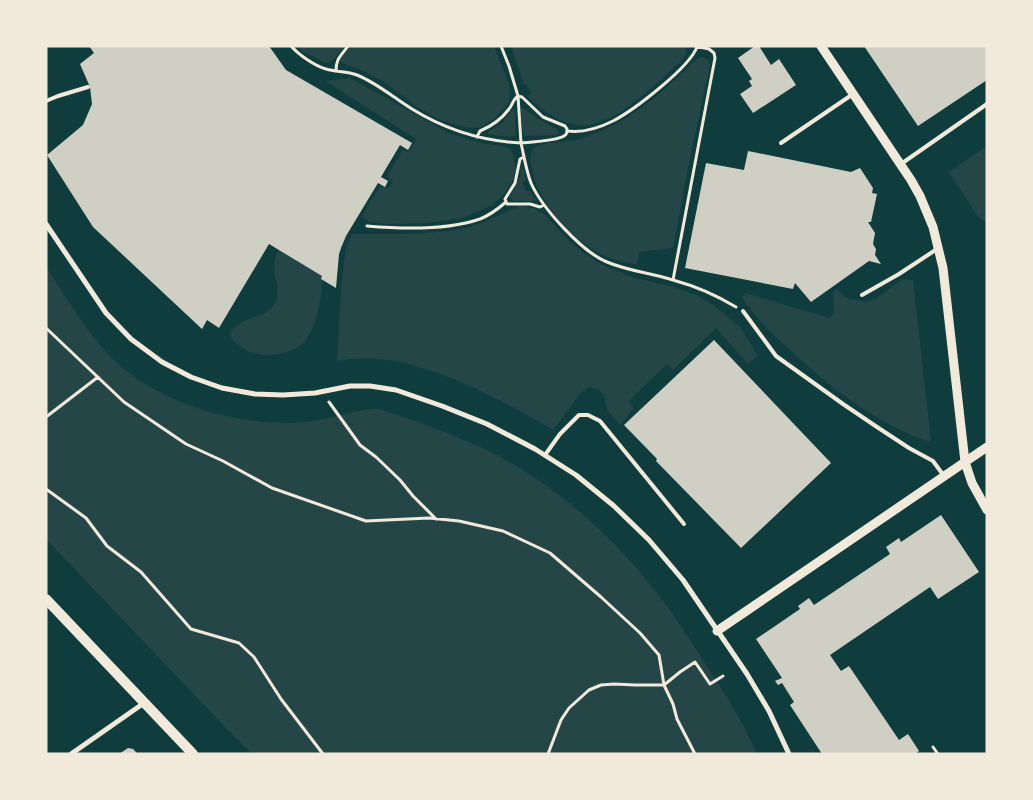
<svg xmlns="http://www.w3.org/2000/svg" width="1033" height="800" font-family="'DejaVu Sans',sans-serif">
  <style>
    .green { fill: #244646 }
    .building { fill: #cfcfc3 }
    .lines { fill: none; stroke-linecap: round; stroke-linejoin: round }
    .path { stroke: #f1e9da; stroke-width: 3 }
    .service { stroke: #f1e9da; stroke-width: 4 }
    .minor { stroke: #f1e9da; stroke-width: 5 }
    .tertiary { stroke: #f1e9da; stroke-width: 9 }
    .secondary { stroke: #f1e9da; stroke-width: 10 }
  </style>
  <rect width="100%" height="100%" fill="#0f3d3e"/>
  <path class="green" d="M299 46H345L331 62 326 63 302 51Z
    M352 46H494L509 84 510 94 509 103 493 120 479 128 464 127 438 119 416 106 383 81 361 70 342 63 339 60Z
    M510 46H685C686 50 687 53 684 57 682 61 677 65 673 68 656 85 631 107 610 118 604 121 594 124 588 125 564 127 543 112 527 96L531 93 527 85 524 84 512 50Z
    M702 57C707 58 708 60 710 66L690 157 673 248 639 252 637 265C618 261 608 259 591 248 570 235 547 208 537 186 534 180 533 173 532 167 530 162 529 154 533 149 539 142 567 142 577 140 584 138 591 134 598 132 637 117 666 88 696 60Z
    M350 78 449 133 480 143 502 146 508 148 512 152 516 168 513 180 506 191 493 205 462 218 427 223 386 224 370 222 361 217 380 186 389 188 393 181 387 176 403 150 408 152 416 139 325 81Z
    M522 107 538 119 557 129 558 130V133L557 135 525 136 523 134 521 110Z
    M513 109 515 111 516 133 515 136 510 137 488 134 489 131 502 123Z
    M987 146V224L979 218 949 172Z
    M521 167H523L526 180 522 183 526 191H530L536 200 533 201H514L512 200 510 197 520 177Z
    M519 206 533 208 544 214 570 242 584 253 602 265 632 277 674 287 696 295 715 306 741 328 758 356 748 364 716 328 673 370 667 364 629 401 634 408 620 425 607 410 604 395 598 389 589 387 581 393 553 430C515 407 475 386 432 371 417 367 403 361 387 360 370 358 354 358 337 361L341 287 346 248 352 234C389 234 425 235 461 229 481 225 500 214 519 206Z
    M282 247 323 274C321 298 319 321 305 341 301 346 294 349 289 351 272 357 255 357 241 347 235 342 231 340 230 332 242 316 262 320 273 306 287 288 263 269 282 247Z
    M46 267C66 297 84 328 108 354 151 401 233 425 295 423 317 422 338 415 359 411 365 410 372 408 378 409 385 410 393 414 400 416 421 423 441 430 461 439 478 446 495 453 511 463 565 494 618 542 656 592 673 613 687 635 701 657 714 677 727 696 738 716 745 728 751 741 757 754H252L225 727 46 539Z
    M902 279 913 280 931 442C876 424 829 387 788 348 771 333 754 317 742 297L745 293 829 318 832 316 834 313 833 292 837 289 846 298 865 302 876 299Z"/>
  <path class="building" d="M89 46H269L286 70 412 143 408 150 400 145 381 177 388 181 385 187 378 183 346 236 341 248 339 254 336 288 321 279 322 276 269 244 219 328 207 320 202 329 93 227 47 155 83 125 92 104 90 87 80 64 94 53Z
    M755 46H759L771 65 779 59 796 85 753 113 740 94 752 86 749 81 752 79 738 58Z
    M864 46H987V80L918 126Z
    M748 151 851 172 860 168 873 188 872 193 877 194 871 222H868L875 233 873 244 876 249 875 255 881 264 869 261 811 302 795 283 793 289 685 268 706 163 744 170Z
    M714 340 831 463 741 548 656 461 657 459 624 425Z
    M941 515 979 572 938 599 930 587 830 655 841 671 849 666 899 740 908 734 919 751 915 754H822L790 705 794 702 782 683 778 685 775 681 782 678 756 639 800 609 798 606 809 598 814 605 890 554 886 547 899 538 901 542Z
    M128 748 133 749 138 754H119Z"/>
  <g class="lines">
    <path class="path" d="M291 46C299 55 315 66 326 69 336 72 347 71 357 75 377 83 394 98 412 109 446 130 482 141 521 143L518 96 509 66 501 46
      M336 71C336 58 341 56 348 46
      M518 96 522 97 543 117 565 126 567 129C567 133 567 134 564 136 556 141 531 142 521 143 524 156 526 170 531 183 542 208 582 252 607 262 628 271 651 273 673 280 695 286 716 295 736 307
      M567 131C582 133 599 128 613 121 634 110 689 68 697 47
      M477 137 480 131C492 126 501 120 509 109 513 104 513 99 518 96
      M524 157 520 159 515 183 505 199 507 204H530L540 207 544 205
      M367 226C401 229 448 230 480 219 490 215 498 209 506 202
      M673 280 715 58 714 53 709 49 695 46
      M46 328 124 402 186 444 223 461 272 488 366 521 429 518 459 521 503 531 550 553 601 597 640 633 659 655 664 685 673 704 677 719 695 754
      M329 402 360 445 376 457 400 480 413 496 436 519
      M46 417 98 377
      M46 489 86 518 107 546 141 572 191 629 239 643 254 657 281 699 323 754
      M933 747 938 754
      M548 754 561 720 569 708 589 690 601 685 614 684 635 685H664L680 672 695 662 710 684 723 676"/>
    <path class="service" d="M46 101 58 96 88 87
      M781 143 853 94
      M901 164 987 104
      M862 295 899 274 937 249
      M743 311 776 356 843 404 877 427 909 448 933 461 944 476
      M545 455 560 434 579 415H588L600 421 684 524"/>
    <path class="minor" d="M46 224 106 313 131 339 162 362 191 377 222 388 255 394 283 395 315 393 350 386H370L396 390 442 406 487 424 535 449 576 475 614 506 649 540 683 580 747 674 769 711 789 754
      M71 754 144 703"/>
    <path class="tertiary" d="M821 46 911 180 920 196 933 227 943 268 965 462 972 483 987 510
      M717 631 987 447"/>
    <path class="secondary" d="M46 599 193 754"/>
  </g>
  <rect width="1033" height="800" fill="none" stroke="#f1e9da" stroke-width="95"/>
</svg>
